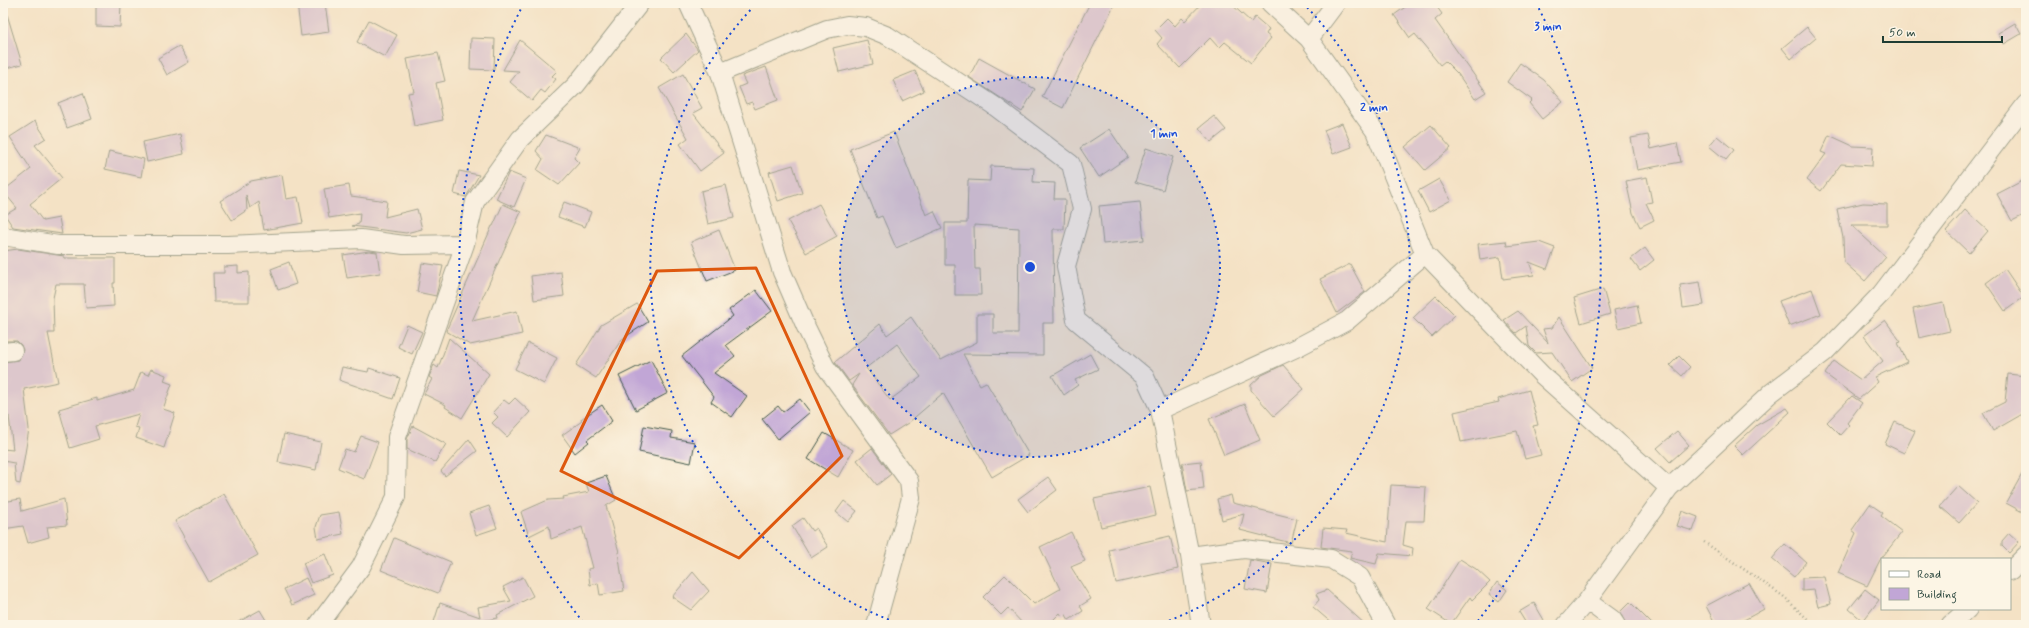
<svg xmlns="http://www.w3.org/2000/svg" width="2029" height="628" font-family="Mynerve,sans-serif">
  <style>
    .building { fill: #c1a6d6; fill-rule: evenodd }
    .lines { fill: none; stroke-linecap: round; stroke-linejoin: round }
    .minor-casing { stroke: #3f564a; stroke-width: 20 }
    .path { stroke: #3f564a; stroke-width: 2.5; stroke-dasharray: 1 3; stroke-linecap: butt }
    .minor { stroke: #fff; stroke-width: 18 }
    .marked { fill: none; stroke: #de580e; stroke-width: 3; stroke-linejoin: round }
    .ring { fill: none; stroke: #1d4ed8; stroke-width: 2; stroke-dasharray: 2 4 }
    .centre { fill: #1d4ed8; stroke: #fcf5e5; stroke-width: 2 }
    .ring-label { font-size: 12px; text-anchor: middle; font-weight: bold; fill: #1d4ed8; stroke: #fcf5e5; stroke-width: 3; stroke-linejoin: round; paint-order: stroke }
  </style>
  <rect width="100%" height="100%" fill="#fcf5e5"/>
  <filter id="ink" filterUnits="userSpaceOnUse"><feTurbulence type="fractalNoise" baseFrequency=".025" numOctaves="2"/><feDisplacementMap in="SourceGraphic" scale="8" xChannelSelector="R" yChannelSelector="G"/><feConvolveMatrix kernelMatrix="1 2 1 2 8 2 1 2 1" color-interpolation-filters="sRGB"/></filter>
  <filter id="wash" filterUnits="userSpaceOnUse"><feTurbulence type="fractalNoise" baseFrequency=".012" numOctaves="4" result="noise"/><feDisplacementMap in="SourceGraphic" scale="16" xChannelSelector="R" yChannelSelector="G"/><feGaussianBlur stdDeviation="0.9" result="paint"/><feColorMatrix in="noise" values="0 0 0 0 0 0 0 0 0 0 0 0 0 0 0 0 0 1.4 0 .05"/><feComposite in="paint" operator="in"/></filter>
  <g filter="url(#wash)">
    <rect width="100%" height="100%" fill="#f4e2c5"/>
    <g id="blocks">
      <path class="building" d="M96 3H121L120 27 96 26Z
        M297 3H325L329 32 301 36Z
        M1090 3H1115L1063 108 1042 97Z
        M1202 3H1230L1251 22 1255 17 1269 29 1266 34 1271 38 1251 63 1225 42 1219 48 1210 38 1180 68 1157 44 1162 38 1155 30 1167 18 1175 26 1182 18 1185 21Z
        M1411 3H1434L1442 14 1435 20 1486 92 1475 99 1458 74 1445 61 1440 65 1415 34 1410 38 1394 15Z
        M3 11H6L22 64 3 69Z
        M369 20 397 35 385 57 357 42Z
        M2015 23 2021 34 2004 44 1998 33Z
        M1807 27 1816 38 1791 59 1782 48Z
        M686 34 698 50 674 72 661 58Z
        M471 38 495 39 494 70 470 69Z
        M520 40 557 71 552 76 556 79 545 93 541 90 532 101 510 82 519 71 503 70Z
        M867 40 873 64 839 72 833 48Z
        M179 46 189 62 167 75 158 58Z
        M438 53 445 81 436 83 443 120 414 126 408 93 414 92 407 59Z
        M979 58 1035 89 1022 112 969 77Z
        M1520 63 1544 80 1563 102 1542 119 1529 103 1532 100 1507 82Z
        M766 67 778 100 755 109 752 102 746 104 739 87 746 84 742 76Z
        M915 71 924 91 902 101 893 80Z
        M683 74 702 108 693 113 724 153 700 171 680 144 688 138 659 88Z
        M83 93 92 119 67 128 58 103Z
        M1214 116 1226 130 1211 142 1199 128Z
        M35 121 46 138 35 145 62 178 30 204 43 221 59 218 62 234 13 227 5 215 17 208 3 191 31 169 10 137Z
        M1342 123 1352 147 1333 154 1324 130Z
        M1431 125 1451 148 1425 170 1405 147Z
        M1109 129 1128 157 1099 177 1080 148Z
        M894 132 926 215 934 211 942 228 896 248 882 216 877 218 850 149Z
        M180 134 184 154 147 162 143 142Z
        M546 135 580 148 574 158 579 163 559 185 537 170 543 159 536 151Z
        M1648 135 1651 149 1677 143 1681 162 1637 170 1631 138Z
        M1829 135 1853 146 1873 147 1872 166 1841 164 1821 191 1807 180 1826 154 1821 152Z
        M1717 136 1734 150 1726 160 1709 146Z
        M1146 148 1173 157 1163 190 1135 182Z
        M109 151 144 159 141 177 105 169Z
        M793 165 802 193 778 201 769 172Z
        M991 166 1034 168 1033 182 1055 183 1054 199H1065L1064 229H1053L1054 323H1043V355L963 354 980 385 986 382 1029 455 992 477 943 393 908 423 889 435 852 385 859 374 849 381 835 362 880 324 887 335 911 317 941 360 977 342V314H993V333H1018L1019 228 974 225 975 269H980L981 295H955V265H945V223H967L968 180 990 181ZM897 344 921 377 890 400 866 368Z
        M459 171 479 175 466 197 454 194Z
        M509 172 526 179 514 207 496 199Z
        M282 175 286 199 298 197 303 223 264 230 259 202 250 208 246 195 247 210 232 220 220 201 251 181Z
        M1647 177 1652 202 1646 203 1654 220 1640 227 1633 213 1626 181Z
        M1439 179 1451 200 1429 212 1418 191Z
        M2026 179V214L2012 221 1997 194Z
        M349 185 351 196 387 201 385 217 417 209 422 229 406 233 352 226 359 224 360 213 329 218 324 189Z
        M726 185 734 218 708 224 701 191Z
        M564 202 591 212 585 227 558 217Z
        M1140 202 1144 240 1103 244 1099 206Z
        M1863 203 1887 204V225H1851L1886 257 1865 281 1844 262 1843 238 1837 209Z
        M503 204 521 212 472 321 517 311 522 334 470 345 446 331 492 226H493Z
        M819 204 837 236 806 253 788 221Z
        M1965 210 1988 231 1969 253 1946 231Z
        M719 230 735 270 707 281 691 242Z
        M1506 241 1507 246 1539 242 1555 248 1547 269 1529 262 1534 275 1503 279 1500 257 1480 260 1478 244Z
        M1645 248 1654 260 1640 271 1631 259Z
        M18 249 64 256 65 258H115V283H113L114 306 86 308 84 284H56L53 298 54 333H48L58 382 24 389 29 429 20 484 16 483 14 463 3 461V449L13 450 9 416 3 417V362L19 360 23 350 21 345 17 341H3V251Z
        M369 251 377 252 380 273 347 278 343 255Z
        M289 262 296 284 278 290 271 269Z
        M422 263 443 266 436 296 417 292Z
        M1350 264 1365 292 1337 313 1320 279Z
        M238 266V273L249 272V302H214L213 273H224V267Z
        M2005 269 2024 297 2005 311 1986 283Z
        M561 272 564 296 534 300 531 276Z
        M1700 282 1704 305 1683 308 1680 285Z
        M1603 289 1610 314 1581 323 1574 298Z
        M1812 289 1821 314 1789 326 1779 301Z
        M756 290 772 311 726 345 735 356 714 373 747 396 732 417 711 402 714 397 682 356 733 316 729 310Z
        M1436 296 1455 315 1432 337 1413 318Z
        M1943 303 1950 331 1919 338 1913 309Z
        M637 304 648 322 622 339 596 378 576 365 601 325Z
        M1637 305 1641 323 1618 328 1614 310Z
        M1518 311 1548 343 1543 329 1552 328 1559 317 1592 368 1572 382 1552 352 1536 353 1529 346 1526 326 1516 333 1504 320Z
        M1885 320 1901 342 1898 343 1907 362 1875 377 1878 382 1859 399 1825 374 1834 361 1861 380 1883 361 1864 336Z
        M407 325 422 332 412 354 398 347Z
        M449 338 489 374 462 418 445 407 446 405 424 394 432 379 429 377 433 367 434 365 438 368Z
        M528 343 557 358 544 384 515 369Z
        M1090 354 1098 369 1075 380 1078 385 1064 395 1052 376Z
        M1679 356 1690 367 1682 376 1670 365Z
        M651 360 668 393 636 410 619 376Z
        M1283 365 1304 389 1274 416 1251 390V385L1262 375Z
        M342 367 368 372 369 368 400 378 393 399 339 380Z
        M151 369 166 375 164 381 172 384 163 409 175 413 164 448 136 438 139 428 135 427 139 414 95 426 99 439 70 448 59 409 97 398V401L134 390 141 372 148 375Z
        M2008 374 2026 376V412L1993 431 1983 413 2005 402Z
        M1529 390 1538 425 1533 426 1541 455 1525 459 1517 431 1461 442 1454 412 1499 402 1498 399Z
        M1852 396 1862 403 1847 423 1849 425 1840 435 1827 422Z
        M515 398 530 412 507 437 492 423 498 417 493 412 504 400 509 404Z
        M800 399 810 412 778 439 762 419 778 406 783 412Z
        M1245 404 1260 440 1224 455 1209 419Z
        M602 405 612 421 587 440 589 442 575 453 562 435 582 421 581 419Z
        M1787 408 1790 412 1743 455 1734 446 1757 425Z
        M1895 422 1915 431 1904 453 1885 444Z
        M413 426 446 444 435 462 407 449V439Z
        M644 426 672 431 671 438 695 442 691 463 639 452Z
        M1677 431 1689 445 1670 462 1657 448Z
        M824 433 853 450 838 477 808 459Z
        M284 434 321 442 316 470 278 462Z
        M361 436 378 442 364 479 338 468 345 449 354 452Z
        M469 439 477 451 445 476 441 471Z
        M872 448 891 474 877 485 857 460Z
        M1201 461 1204 489 1187 491 1182 463Z
        M2026 467V514L2006 503Z
        M606 476 616 500 606 506 619 552H618L624 591 600 595 598 583 590 585 588 569 593 568 582 527 551 539 549 526 529 536 521 512 548 500 564 499 563 497 589 492 586 483Z
        M1048 477 1057 490 1028 512 1018 499Z
        M1391 485 1426 487 1424 521H1406L1403 545 1413 548 1412 556 1379 553 1376 564 1350 558 1352 551 1321 547 1323 528 1347 530 1346 533 1387 542Z
        M1958 486 1977 503 1959 523 1940 506Z
        M1150 487 1156 515 1101 527 1094 499Z
        M224 494 258 555 209 582 175 521Z
        M1231 495 1233 503 1297 519 1291 543 1240 530 1244 514 1222 520 1217 499Z
        M20 499 22 511 64 499 67 525 47 527 49 537 28 543 23 526 3 529V502Z
        M844 501 857 511 848 522 836 512Z
        M1870 504 1883 513 1881 516 1902 532 1880 560 1867 586 1838 573 1856 533 1852 530Z
        M489 506 497 528 476 535 469 513Z
        M1682 511 1698 517 1693 531 1677 526Z
        M339 512 343 534 318 539 316 527 320 515Z
        M803 518 812 531 816 528 828 547 811 558 792 526Z
        M1071 532 1085 561 1071 567 1091 599 1080 606 1083 611 1069 620 1065 613 1062 616 1060 613 1048 625H1024L1008 608 1001 615 983 597 1005 575 1034 604 1060 589 1040 547Z
        M2009 533 2019 542 2009 553 2002 546V541Z
        M1170 536 1178 569 1116 583 1109 550Z
        M394 538 451 562 438 593 381 570Z
        M1785 544 1806 562 1794 577 1772 559Z
        M325 554 333 575 311 583 303 563Z
        M1460 559 1476 569 1490 582 1472 600 1470 597 1451 624 1428 609Z
        M1250 560 1272 564 1267 593 1245 589Z
        M693 572 709 591 691 610 672 597Z
        M523 577 533 596 497 615 498 618 459 625H433L440 603 480 617 478 607 511 601 503 587Z
        M1824 577 1831 604 1818 607 1814 590 1802 591V578Z
        M306 578 314 595 292 605 284 589Z
        M1497 582 1507 590 1499 602 1489 594Z
        M1749 583 1764 609 1735 625H1716L1706 606Z
        M1865 589 1879 600 1863 621 1849 609Z
        M1327 590 1366 625H1334L1313 607 1319 600 1316 594Z
        M1630 602 1653 625H1626L1620 612Z
        M1534 603 1544 620 1535 625H1527L1519 612Z
        M260 610 269 625H233Z"/>
    </g>
  </g>
  <g filter="url(#ink)">
    <use href="#blocks" fill-opacity="0" stroke="#3f564a" stroke-width="1"/>
    <g class="lines">
      <g class="minor-casing">
        <path id="minor" d="M688 3 720 73 782 272 805 325 825 366 909 481 911 498 876 625
          M1270 3 1309 39 1375 131 1425 254 1542 375 1669 488
          M1309 39 1336 3
          M720 73 827 29 847 25 866 27 888 36 993 105 1071 164 1082 209 1066 266 1076 320 1145 377 1160 410 1190 556 1201 625
          M3 236 58 245H228L361 239 404 245 465 244
          M3 352 13 351
          M1160 410 1298 347 1347 321 1425 254
          M1190 556 1244 549 1331 559 1360 577 1386 625
          M2010 571 2026 555
          M1587 601 1612 619 1616 625
          M318 625 361 567 396 497 397 437 465 244 475 202 520 139 576 85 640 3
          M1566 625 1587 601 1669 488 1771 393 1825 352 1881 294 2026 104
          M1950 625 1968 609"/>
      </g>
      <path class="path" d="M1704 542 1783 596 1814 625"/>
      <use href="#minor" class="minor"/>
    </g>
  </g>
  <path d="M0 0H2029V628H0ZM756 268 842 456 739 558 561 471 657 271Z" fill="#f4e2c5" fill-opacity=".55" fill-rule="evenodd"/>
  <path class="marked" d="M756 268 842 456 739 558 561 471 657 271Z"/>
  <circle cx="1030" cy="267" r="190" fill="#1d4ed8" fill-opacity=".12"/>
  <g class="ring">
    <circle cx="1030" cy="267" r="190"/>
    <path d="M900 624A380 380 0 0 1 757 3M1303 3A380 380 0 0 1 1160 624"/>
    <path d="M583 622A571 571 0 0 1 524 3M1536 3A571 571 0 0 1 1477 622"/>
  </g>
  <circle cx="1030" cy="267" r="6" class="centre"/>
  <g class="ring-label">
    <text x="1548" y="30">3 min</text>
    <text x="1374" y="111">2 min</text>
    <text x="1164" y="137">1 min</text>
  </g>
  <rect width="2029" height="628" fill="none" stroke="#fcf5e5" stroke-width="16"/>
  <rect x="1881" y="558" width="130" height="52" fill="#fcf5e5" stroke="#a4ab9e"/>
  <rect x="1889" y="571" width="20" height="6" fill="#ffffff" stroke="#a4ab9e"/>
  <text x="1917" y="578" font-size="12" fill="#1f3d34">Road</text>
  <rect x="1889" y="588" width="20" height="12" fill="#c1a6d6" stroke="#a4ab9e"/>
  <text x="1917" y="598" font-size="12" fill="#1f3d34">Building</text>
  <path d="M1883 36v6h119v-6" fill="none" stroke="#1f3d34" stroke-width="2"/>
  <text x="1889" y="36" font-size="12" fill="#1f3d34" stroke="#fcf5e5" stroke-width="3" paint-order="stroke">50 m</text>
</svg>
